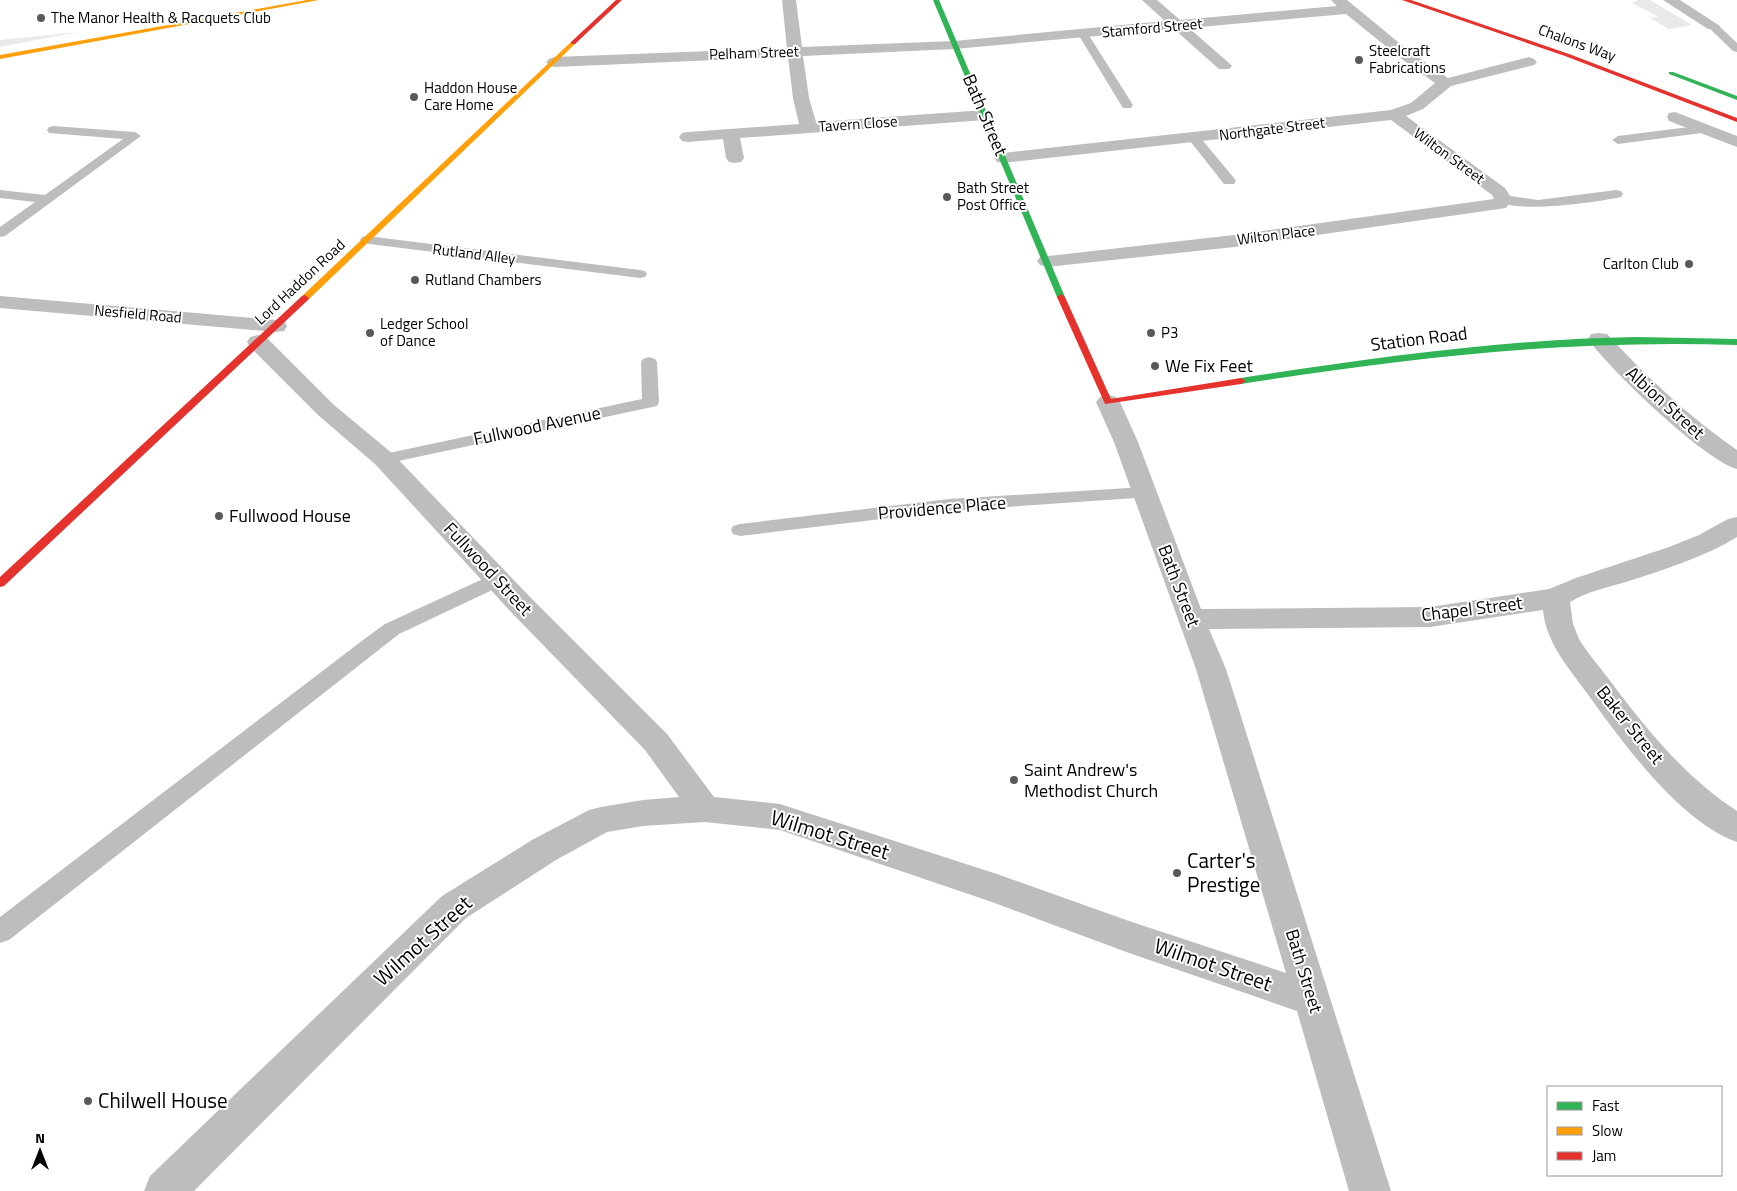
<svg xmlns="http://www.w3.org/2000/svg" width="1737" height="1191" font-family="'Titillium Web',sans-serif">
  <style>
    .green { fill: #e9e9e9 }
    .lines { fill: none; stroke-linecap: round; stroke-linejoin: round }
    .lane { fill: #bdbdbd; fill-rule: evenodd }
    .street { fill: #bdbdbd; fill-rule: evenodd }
    .fast { fill: #30b455; fill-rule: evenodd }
    .slow { fill: #ff9f0a; fill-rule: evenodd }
    .jam { fill: #e5322d; fill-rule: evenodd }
    .poi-dot { fill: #595959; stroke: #fff; stroke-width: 2 }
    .labels { text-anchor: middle; stroke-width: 4; stroke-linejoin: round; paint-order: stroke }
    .far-poi-label { font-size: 15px; fill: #000; stroke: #fff; text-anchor: start }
    .far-street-label { font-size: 15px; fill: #000; stroke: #fff }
    .street-label { font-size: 18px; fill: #000; stroke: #fff }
    .poi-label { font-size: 18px; fill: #000; stroke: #fff; text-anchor: start }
    .near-street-label { font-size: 21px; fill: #000; stroke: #fff }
    .near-poi-label { font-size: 21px; fill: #000; stroke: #fff; text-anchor: start }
  </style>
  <rect width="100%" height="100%" fill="#fff"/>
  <path class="green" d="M1638 0H1650L1692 25 1669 29 1650 18 1659 17 1632 3Z
    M78 32 0 47V40Z"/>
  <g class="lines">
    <path class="lane" d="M1713 23 1717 24 1737 43V52L1733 51 1709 28 1708 26Z
      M1083 31 1088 34 1133 105 1131 108H1123L1121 105 1078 34Z
      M1705 125 1711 129 1709 132 1618 144 1612 140 1618 136Z
      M53 126 135 132 141 136 5 236 0 237V227L35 202 0 198V190L45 195 123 139 49 133 47 130 49 127Z
      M1194 134 1198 135 1234 178 1236 181 1234 184H1224L1190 141 1188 138Z
      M1616 190 1621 191 1623 194 1621 197C1600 202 1509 215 1496 199L1503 195 1538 200Z
      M367 236 640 270 645 271 647 274 645 277 640 278 362 243 360 240 362 237Z
      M649 357 655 359 657 362 659 402 657 406 384 464 378 463 375 459 378 455 384 454 642 399 641 362 643 359Z
      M1144 487 1150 489 1153 493 1150 497 949 511 740 536 733 534 731 530 733 526 740 524 949 499Z
      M498 572 505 574 508 579 505 584 399 634 9 940 0 943V917L367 637 385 624Z"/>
    <path class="street" d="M782 0H796L802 47 954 41 1165 21 1142 0H1157L1180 20 1337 6 1331 0H1347L1409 51 1448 78 1529 57 1534 59 1537 62 1534 65 1451 86 1423 109 1406 116 1505 188 1512 199 1506 208 1234 247 1047 267 1040 265 1037 261 1040 257 1234 235 1494 199 1492 195 1391 120 1003 163 997 162 994 158 997 154 1003 153 1391 110 1411 103 1435 83 1399 57 1346 14 1189 28 1229 63 1232 66 1229 69H1219L1174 29 954 49 803 56 809 98 816 122 985 110 991 111 993 115 991 119 985 120 740 138 744 158 741 162 735 163 729 162 726 158 723 139 688 142 682 141 679 137 682 133 688 132 799 124 793 98 788 57 554 67 549 65 546 62 549 59 554 57 787 48Z
      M1663 0H1680L1720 26 1718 29H1708Z
      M1675 112 1737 136V147L1669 121 1667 117 1669 113Z
      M0 296 276 320 284 321 287 326 284 331 276 332 0 308Z
      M1599 333 1607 334C1647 377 1689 417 1737 450V469C1704 460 1609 369 1588 339L1591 334Z
      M258 335 266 337 334 405 393 454 531 598 667 734 714 797 780 804 997 874 1129 921 1286 973 1196 669 1114 442 1096 402 1100 397 1108 395 1116 397 1120 402 1138 442 1201 609 1430 607 1549 589 1576 578 1669 547 1699 535 1728 519 1737 517V537C1704 557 1666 569 1629 581 1609 587 1588 591 1570 602L1573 624 1579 639C1588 654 1600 667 1611 682 1647 730 1686 778 1737 811V842C1680 822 1623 743 1589 696 1570 669 1546 644 1543 610L1430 627 1209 629 1226 669 1391 1191H1349L1297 1011 1129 953 992 902 780 830 705 822 643 826 607 832 556 860 466 918 194 1191H144L150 1176 442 896 532 840 589 810 601 807 643 800 679 797 645 750 511 612 375 464 318 415 250 347 247 342 250 337Z"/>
    <path class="fast" d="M933 0H939L1065 297 1064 299H1058L1057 297Z
      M1669 72H1673L1737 96V100L1669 74Z
      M1637 337 1737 339V345C1568 339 1407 358 1241 384L1236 381 1241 378C1372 358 1504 339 1637 337Z"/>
    <path class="slow" d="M307 0H319L0 59V55Z
      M571 42 576 43 308 300H302V296Z"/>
    <path class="jam" d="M616 0H622L575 44H571V42Z
      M1402 0H1411L1569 54 1737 118V122L1565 56Z
      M1061 294 1065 297 1111 399 1241 378 1246 381 1241 384 1105 404 1057 297Z
      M305 295 309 298 308 300 4 586 0 587V577L302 296Z"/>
  </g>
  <g class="poi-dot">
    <circle cx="41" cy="18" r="5"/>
    <circle cx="1359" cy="60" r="5"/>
    <circle cx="414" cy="97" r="5"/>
    <circle cx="947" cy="197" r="5"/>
    <circle cx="1689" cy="264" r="5"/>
    <circle cx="415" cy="280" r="5"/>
    <circle cx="370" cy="333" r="5"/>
    <circle cx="1151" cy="333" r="5"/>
    <circle cx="1155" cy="366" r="5"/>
    <circle cx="219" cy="516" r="5"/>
    <circle cx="1014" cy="780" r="5"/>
    <circle cx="1177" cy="873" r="5"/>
    <circle cx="88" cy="1101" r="5"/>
  </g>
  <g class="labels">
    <g class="far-poi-label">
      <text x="51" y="23">The Manor Health &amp; Racquets Club</text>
      <text x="1369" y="56">Steelcraft<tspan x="1369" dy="17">Fabrications</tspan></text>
      <text x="424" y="93">Haddon House<tspan x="424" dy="17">Care Home</tspan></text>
      <text x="957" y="193">Bath Street<tspan x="957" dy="17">Post Office</tspan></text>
      <text x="1679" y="269" text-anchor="end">Carlton Club</text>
      <text x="425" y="285">Rutland Chambers</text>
      <text x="380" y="329">Ledger School<tspan x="380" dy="17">of Dance</tspan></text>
      <text x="1161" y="338">P3</text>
    </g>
    <g class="far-street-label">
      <text transform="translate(1152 28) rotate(-5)" y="5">Stamford Street</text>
      <text transform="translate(1577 43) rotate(20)" y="5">Chalons Way</text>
      <text transform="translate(754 53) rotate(-2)" y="5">Pelham Street</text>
      <text transform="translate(858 124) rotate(-4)" y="5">Tavern Close</text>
      <text transform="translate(1272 129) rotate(-7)" y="5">Northgate Street</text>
      <text transform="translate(1449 156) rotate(36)" y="5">Wilton Street</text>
      <text transform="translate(1276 235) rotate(-7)" y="5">Wilton Place</text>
      <text transform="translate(474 254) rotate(7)" y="5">Rutland Alley</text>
      <text transform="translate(300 282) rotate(-43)" y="5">Lord Haddon Road</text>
      <text transform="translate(138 314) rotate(5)" y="5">Nesfield Road</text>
    </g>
    <g class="street-label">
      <text transform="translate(985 115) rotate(67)" y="6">Bath Street</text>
      <text transform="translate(1419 339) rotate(-7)" y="6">Station Road</text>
      <text transform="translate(1665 403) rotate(42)" y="6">Albion Street</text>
      <text transform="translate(537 426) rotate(-12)" y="6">Fullwood Avenue</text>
      <text transform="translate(942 508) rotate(-5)" y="6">Providence Place</text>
      <text transform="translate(488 569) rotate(47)" y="6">Fullwood Street</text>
      <text transform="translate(1179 586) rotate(69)" y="6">Bath Street</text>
      <text transform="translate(1472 609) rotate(-7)" y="6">Chapel Street</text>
      <text transform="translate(1630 725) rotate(51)" y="6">Baker Street</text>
      <text transform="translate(1304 971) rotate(73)" y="6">Bath Street</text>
    </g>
    <g class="poi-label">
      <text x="1165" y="372">We Fix Feet</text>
      <text x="229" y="522">Fullwood House</text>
      <text x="1024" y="776">Saint Andrew's<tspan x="1024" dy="21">Methodist Church</tspan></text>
    </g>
    <g class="near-street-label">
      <text transform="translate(830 835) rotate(17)" y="7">Wilmot Street</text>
      <text transform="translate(423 941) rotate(-42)" y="7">Wilmot Street</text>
      <text transform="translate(1213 965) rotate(19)" y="7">Wilmot Street</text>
    </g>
    <g class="near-poi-label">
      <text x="1187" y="868">Carter's<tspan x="1187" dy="24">Prestige</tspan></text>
      <text x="98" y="1108">Chilwell House</text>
    </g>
  </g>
  <rect x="1547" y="1086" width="175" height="90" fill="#ffffff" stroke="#999999"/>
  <rect x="1557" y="1102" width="25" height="8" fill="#30b455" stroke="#999999"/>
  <text x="1592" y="1111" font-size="15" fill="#000000">Fast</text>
  <rect x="1557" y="1127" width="25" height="8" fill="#ff9f0a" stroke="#999999"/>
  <text x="1592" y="1136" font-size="15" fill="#000000">Slow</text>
  <rect x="1557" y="1152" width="25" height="8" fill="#e5322d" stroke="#999999"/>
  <text x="1592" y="1161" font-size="15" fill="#000000">Jam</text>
  <g transform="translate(40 1151)" stroke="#ffffff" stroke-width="4" paint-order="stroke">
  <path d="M0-4L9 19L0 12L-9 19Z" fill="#000000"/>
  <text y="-8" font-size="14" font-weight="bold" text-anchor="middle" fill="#000000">N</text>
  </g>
</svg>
